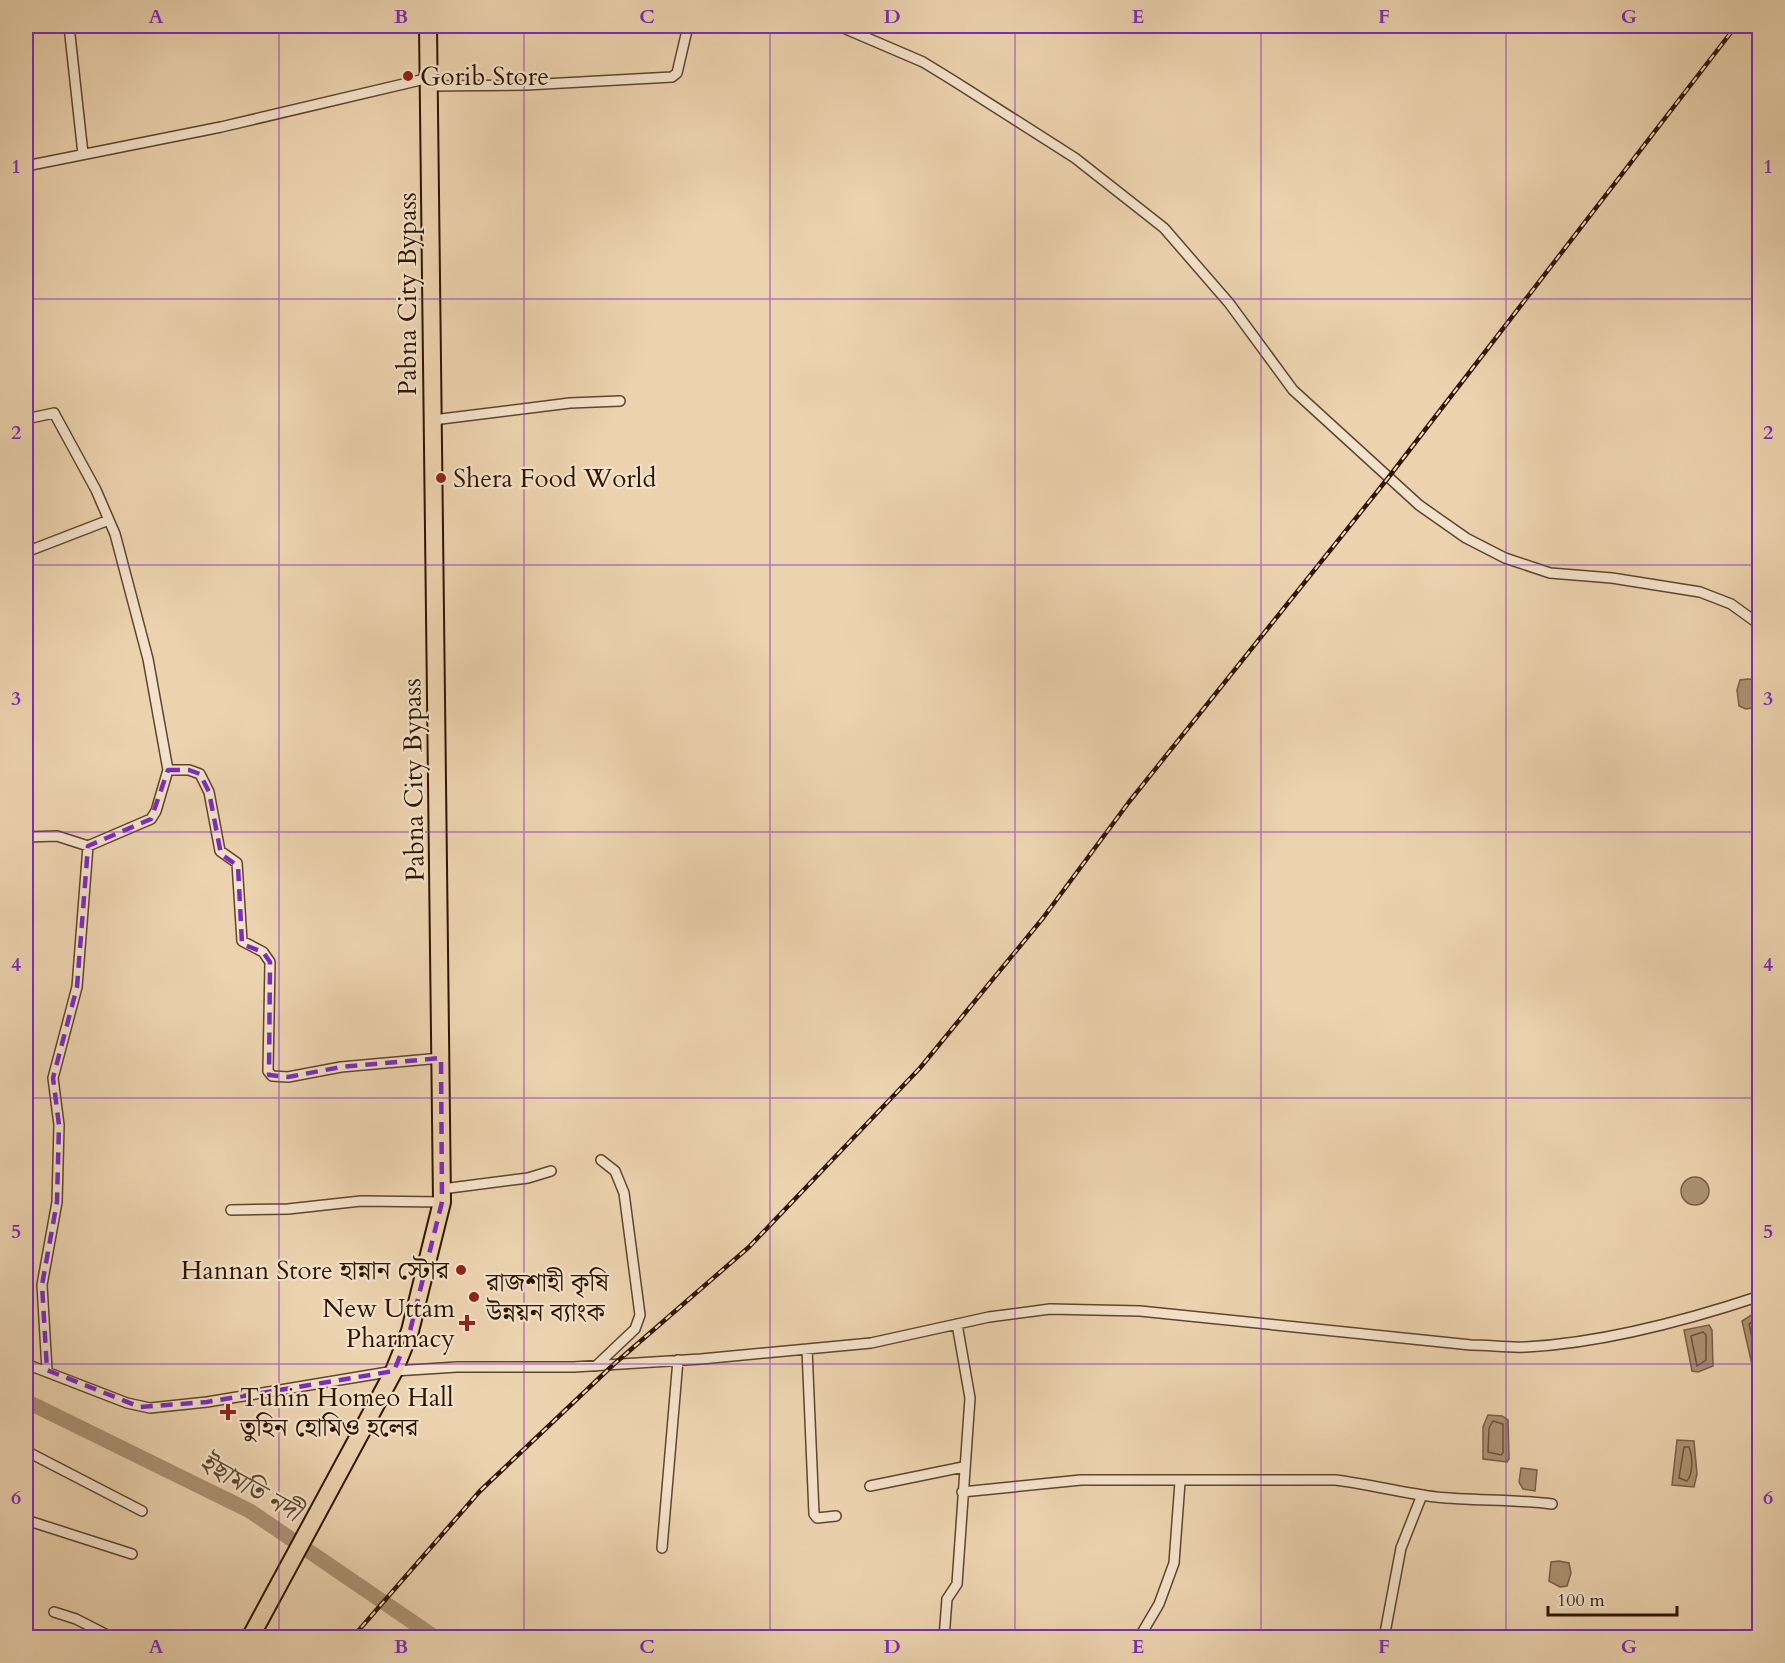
<svg xmlns="http://www.w3.org/2000/svg" width="1785" height="1663" font-family="Cardo,'Noto Serif Bengali',serif">
  <style>
    .water { fill: #ac9374; stroke: #7a6146; stroke-width: 1.5 }
    .lines { fill: none; stroke-linecap: round; stroke-linejoin: round }
    .shore { stroke: #6e543a; stroke-width: 1.5 }
    .river { stroke: #ac9374; stroke-width: 15 }
    .street-casing { stroke: #5f452c; stroke-width: 12 }
    .highway-casing { stroke: #301600; stroke-width: 20 }
    .street { stroke: #f3e2cb; stroke-width: 9 }
    .highway { stroke: #ecd3af; stroke-width: 16 }
    .rail-casing { stroke: #301600; stroke-width: 4.5 }
    .rail { stroke: #f3e2cb; stroke-width: 2; stroke-dasharray: 7; stroke-linecap: butt }
    .marked { fill: none; stroke: #7b2cbf; stroke-width: 4.5; stroke-dasharray: 12 8; stroke-linejoin: round }
    .grid { fill: none; stroke: #7b2cbf; stroke-width: 1.5; stroke-opacity: 0.55 }
    .poi-dot { fill: #8f2418; stroke: #f3e2cb; stroke-width: 2 }
    .labels { text-anchor: middle; stroke-width: 4.5; stroke-linejoin: round; paint-order: stroke }
    .poi-label { font-size: 26px; fill: #301600; stroke: #f3e2cb; text-anchor: start }
    .street-label { font-size: 26px; fill: #301600; stroke: #f3e2cb }
    .water-label { font-size: 27px; font-style: italic; fill: #62482e; stroke: #f3e2cb }
    .neatline { fill: none; stroke: #7b2cbf; stroke-width: 2 }
    .grid-label { font-size: 20px; text-anchor: middle; font-weight: bold; fill: #7b2cbf }
  </style>
  <rect width="100%" height="100%" fill="#ecd3af"/>
  <filter id="stains"><feTurbulence type="fractalNoise" baseFrequency=".00333" numOctaves="4"/><feColorMatrix values="0 0 0 0 .2 0 0 0 0 .09 0 0 0 0 .02 0 0 0 .5 -.17"/></filter>
  <radialGradient id="worn" r=".72"><stop offset=".6" stop-color="#630" stop-opacity="0"/><stop offset="1" stop-color="#630" stop-opacity=".3"/></radialGradient>
  <path class="water" d="M1748 679 1759 680V707L1746 709 1739 706 1737 690 1740 680Z
    M1681 1191a14 14 0 1 1 28 0a14 14 0 1 1-28 0Z
    M1759 1310H1760L1759 1395 1742 1321Z
    M1709 1325 1712 1330 1713 1366 1698 1372 1692 1371 1684 1330Z
    M1488 1415 1502 1416 1508 1420 1509 1459 1507 1462 1483 1459V1427Z
    M1677 1440 1694 1441 1697 1474 1694 1487 1672 1485Z
    M1521 1468 1537 1470 1535 1491 1523 1489 1519 1482Z
    M1559 1561 1569 1563 1571 1573 1567 1586 1560 1587 1549 1581 1551 1562Z"/>
  <g class="lines">
    <path class="shore" d="M1760 1317 1749 1324 1760 1375
      M1703 1332 1706 1335V1360L1697 1366 1691 1336Z
      M1493 1421 1503 1424V1453L1501 1455 1488 1452 1489 1428Z
      M1684 1447H1689C1693 1456 1693 1474 1687 1481L1679 1478Z"/>
    <path class="river" d="M26 1401 250 1511 436 1638"/>
    <g class="street-casing">
      <path id="street" d="M69 26 83 154
        M839 26 923 62 954 81 1075 158 1164 228 1229 303 1293 390 1419 505 1466 538 1505 558 1550 573 1612 578 1700 592 1731 604 1760 625
        M429 86 526 85 672 77 677 73 688 26
        M26 166 221 127 429 78
        M26 419 54 413 96 490 115 534 148 659 168 770 156 811 151 819 88 846 57 836 26 837
        M433 420 570 403 620 401
        M26 552 109 520
        M168 770H189L200 774 209 792 220 851 237 863 242 941 263 952 270 962 268 1071 272 1076 288 1077 341 1067 441 1058
        M442 1189 528 1178 551 1171
        M231 1210 288 1209 361 1201 442 1202
        M807 1349 814 1514 817 1518 836 1516
        M26 1364 127 1403 150 1408 207 1402 394 1371 457 1367H574L701 1359 871 1343 989 1317 1050 1309 1140 1311 1471 1345C1489 1345 1508 1348 1526 1347 1602 1343 1688 1320 1760 1296
        M596 1366 635 1329 640 1315 624 1193 615 1171 601 1160
        M47 1370 42 1285 57 1202 59 1125 53 1078 77 987 88 846
        M26 1451 142 1511
        M870 1486 963 1467
        M962 1492 1081 1480H1335C1369 1484 1402 1493 1436 1497 1475 1501 1513 1499 1552 1504
        M26 1520 132 1554
        M662 1548 678 1360
        M54 1612 76 1619 113 1638
        M944 1638 947 1599 957 1584 970 1398 957 1324
        M1139 1638 1159 1604 1174 1563 1180 1482
        M1384 1638 1401 1548 1422 1495"/>
    </g>
    <g class="highway-casing">
      <path id="highway" d="M250 1638 394 1371 410 1331 442 1202 428 26"/>
    </g>
    <use href="#street" class="street"/>
    <use href="#highway" class="highway"/>
    <g class="rail-casing">
      <path id="rail" d="M352 1638 480 1491 613 1365 749 1247 920 1068 1043 918 1129 802 1388 478 1736 26"/>
    </g>
    <use href="#rail" class="rail"/>
  </g>
  <path class="marked" d="M168 770H189L200 774 209 792 221 854 238 866 242 944 263 952 270 962 269 1075 288 1077 341 1067 441 1058 442 1202 410 1331 394 1371 207 1402 140 1407 47 1370 42 1285 57 1202 59 1125 53 1078 77 987 88 846 151 819Z"/>
  <path class="grid" d="M279 26V1638M524 26V1638M770 26V1638M1015 26V1638M1261 26V1638M1506 26V1638M26 299H1760M26 565H1760M26 832H1760M26 1098H1760M26 1364H1760"/>
  <g class="poi-dot">
    <circle cx="408" cy="76" r="6"/>
    <circle cx="441" cy="478" r="6"/>
    <circle cx="461" cy="1270" r="6"/>
    <circle cx="474" cy="1297" r="6"/>
    <path d="M464 1314h6v6h6v6h-6v6h-6v-6h-6v-6h6z"/>
    <path d="M225 1403h6v6h6v6h-6v6h-6v-6h-6v-6h6z"/>
  </g>
  <g class="labels">
    <g class="poi-label">
      <text x="420" y="85">Gorib Store</text>
      <text x="453" y="487">Shera Food World</text>
      <text x="449" y="1279" text-anchor="end">Hannan Store হান্নান স্টোর</text>
      <text x="486" y="1291">রাজশাহী কৃষি<tspan x="486" dy="30">উন্নয়ন ব্যাংক</tspan></text>
      <text x="455" y="1317" text-anchor="end">New Uttam<tspan x="455" dy="30">Pharmacy</tspan></text>
      <text x="240" y="1406">Tuhin Homeo Hall<tspan x="240" dy="30">তুহিন হোমিও হলের</tspan></text>
    </g>
    <g class="street-label">
      <text transform="translate(407 294) rotate(-90)" y="9">Pabna City Bypass</text>
      <text transform="translate(413 780) rotate(-91)" y="9">Pabna City Bypass</text>
    </g>
    <g class="water-label">
      <text transform="translate(250 1487) rotate(29)" y="9">ইছামতি নদী</text>
    </g>
  </g>
  <rect width="1785" height="1663" fill="none" stroke="#ecd3af" stroke-width="66"/>
  <path d="M1548 1606v9h129v-9" fill="none" stroke="#301600" stroke-width="3"/>
  <text x="1557" y="1606" font-size="18" fill="#301600" stroke="#f3e2cb" stroke-width="4.5" paint-order="stroke">100 m</text>
  <rect x="33" y="33" width="1719" height="1597" class="neatline"/>
  <g class="grid-label">
    <text x="156" y="23">A</text>
    <text x="401" y="23">B</text>
    <text x="647" y="23">C</text>
    <text x="892" y="23">D</text>
    <text x="1138" y="23">E</text>
    <text x="1384" y="23">F</text>
    <text x="1629" y="23">G</text>
    <text x="16" y="173">1</text>
    <text x="1768" y="173">1</text>
    <text x="16" y="439">2</text>
    <text x="1768" y="439">2</text>
    <text x="16" y="705">3</text>
    <text x="1768" y="705">3</text>
    <text x="16" y="971">4</text>
    <text x="1768" y="971">4</text>
    <text x="16" y="1238">5</text>
    <text x="1768" y="1238">5</text>
    <text x="16" y="1504">6</text>
    <text x="1768" y="1504">6</text>
    <text x="156" y="1653">A</text>
    <text x="401" y="1653">B</text>
    <text x="647" y="1653">C</text>
    <text x="892" y="1653">D</text>
    <text x="1138" y="1653">E</text>
    <text x="1384" y="1653">F</text>
    <text x="1629" y="1653">G</text>
  </g>
  <rect width="100%" height="100%" filter="url(#stains)"/>
  <rect width="100%" height="100%" fill="url(#worn)"/>
</svg>
